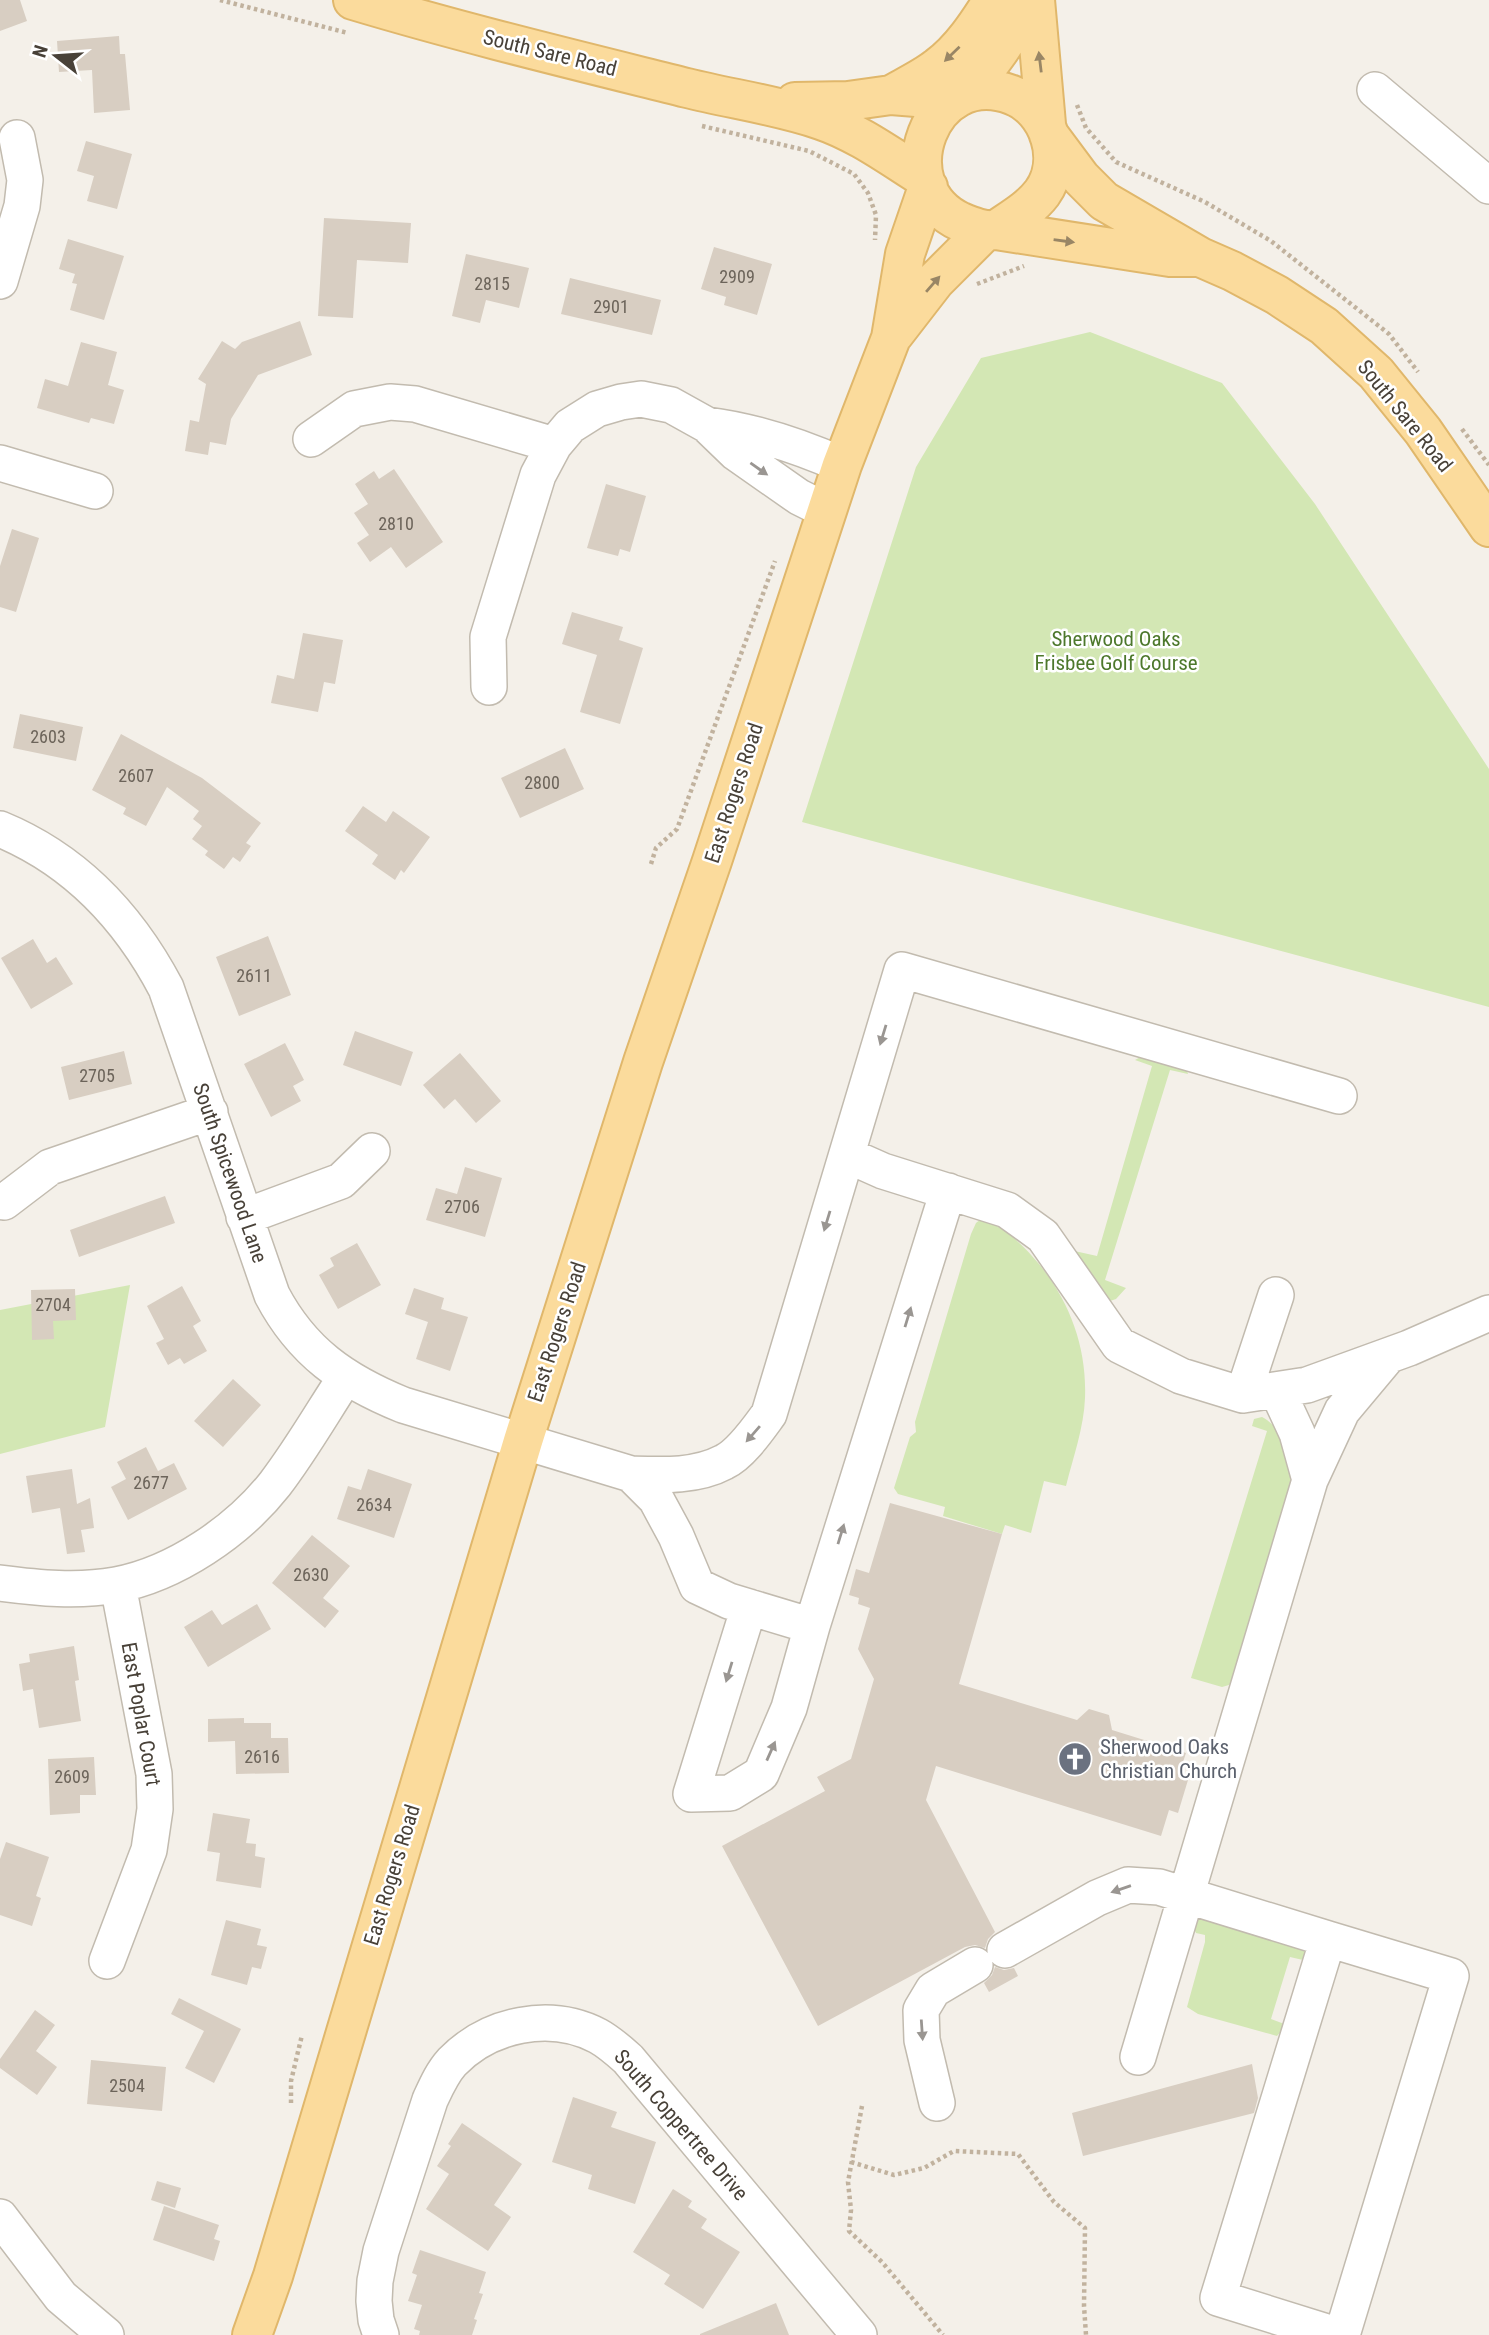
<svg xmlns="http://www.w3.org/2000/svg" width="1489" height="2335" font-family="'Roboto Condensed',sans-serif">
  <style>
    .green { fill: #d3e7b4 }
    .building { fill: #d8cec2 }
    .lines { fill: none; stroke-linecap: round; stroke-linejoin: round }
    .minor-casing { stroke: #c2bbaf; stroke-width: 38 }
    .major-casing { stroke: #e0b76b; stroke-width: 42 }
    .path { stroke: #c1b29e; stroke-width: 4.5; stroke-dasharray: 3.5 3.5; stroke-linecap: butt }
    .minor { stroke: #fff; stroke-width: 35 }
    .major { stroke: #fbdb9c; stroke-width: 38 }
    .oneway { fill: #998665 }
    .oneway2 { fill: #9a9692 }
    .labels { text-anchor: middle; stroke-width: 5; stroke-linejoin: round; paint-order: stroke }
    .number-label { font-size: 18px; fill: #6c645a }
    .street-label { font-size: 21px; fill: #484138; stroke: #fff }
    .park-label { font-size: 21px; fill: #4d782c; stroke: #fff }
    .worship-label { font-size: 21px; fill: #5b616d; stroke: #fff; text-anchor: start }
  </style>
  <rect width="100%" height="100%" fill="#f4f0e9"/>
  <path class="green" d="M1090 332 1222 383 1315 504 1489 769V1007L802 822 916 467 981 358Z
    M1144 1055 1186 1067 1188 1074 1170 1070 1105 1280 1126 1288 1116 1299 1110 1301 1070 1250 1097 1256 1152 1066 1135 1060Z
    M981 1219C1004 1226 1024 1246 1039 1264 1070 1302 1087 1348 1085 1398 1084 1427 1073 1458 1066 1486L1044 1481 1031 1533 1005 1525 1002 1534 943 1516 945 1507 898 1494 894 1488 910 1437 916 1432 915 1422 971 1234 976 1223Z
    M130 1285 105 1427 0 1454V1310Z
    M1262 1417C1288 1431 1293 1467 1290 1494L1234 1678 1229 1685 1222 1687 1191 1678 1267 1431 1252 1426 1254 1419Z
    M1200 1917 1306 1948 1308 1955 1303 1960 1290 1957 1271 2019 1287 2025 1277 2036 1198 2014 1187 2007 1205 1942V1935L1196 1933 1192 1925Z"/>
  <path class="building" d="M0 0H20L27 21 0 31Z
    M119 36 120 54H125L130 110 94 113 92 70 59 72 57 41Z
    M86 141 132 154 117 209 87 201 94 176 77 171Z
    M324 218 411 223 408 263 357 260 353 318 318 316Z
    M68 239 124 256 104 320 70 310 77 284 72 283 75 274 59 269Z
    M714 247 772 264 757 315 724 305 726 297 701 289Z
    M466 254 529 268 519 308 486 300 480 323 452 316Z
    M570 278 661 300 652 335 561 314Z
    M300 321 312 355 258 375 231 419 226 445 210 442 208 455 185 451 190 420 199 422 206 384 198 379 222 341 235 349 242 342Z
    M81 342 117 352 108 385 124 390 114 424 91 418 89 423 37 408 45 379 68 386Z
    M394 469 443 542 406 568 391 547 370 562 357 543 369 535 354 513 368 504 355 484 374 471 379 479Z
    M606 484 646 496 630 552 620 549 618 556 587 548Z
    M12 529 39 538 16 612 0 607V566Z
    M572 612 623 627 619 640 643 648 620 724 580 712 597 655 562 644Z
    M303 633 343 640 335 684 324 682 318 712 271 703 277 675 294 679Z
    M20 714 83 727 76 761 13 748Z
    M121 734 202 778 261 823 246 843 251 846 240 862 233 857 224 869 205 855 208 851 192 839 202 826 193 819 199 811 167 787 146 826 123 814 126 808 92 790Z
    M565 748 584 789 520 818 501 778Z
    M363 806 386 822 393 811 430 837 404 873 401 870 395 880 372 864 378 855 345 831Z
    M268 936 291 995 239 1016 216 957Z
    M33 939 47 963 56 957 73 984 31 1009 1 958Z
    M355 1031 413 1052 401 1086 343 1065Z
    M285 1043 304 1080 293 1086 301 1101 271 1117 244 1064Z
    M124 1051 132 1084 69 1100 61 1067Z
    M460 1053 501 1101 476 1123 455 1099 444 1109 423 1085Z
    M465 1167 502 1178 485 1237 426 1220 436 1188 457 1194Z
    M165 1196 175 1223 79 1257 70 1230Z
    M357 1243 381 1285 338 1309 319 1275 334 1266 330 1258Z
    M182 1286 201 1321 193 1326 207 1351 184 1364 180 1358 168 1365 156 1343 164 1339 147 1306Z
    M414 1288 444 1298 441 1309 468 1317 450 1371 416 1359 428 1322 405 1314Z
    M75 1289 76 1320 53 1321 54 1339 32 1340 31 1290Z
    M233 1379 261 1405 223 1447 194 1421Z
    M146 1447 158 1471 174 1463 187 1489 128 1520 111 1487 126 1479 117 1462Z
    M72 1469 77 1504 90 1498 94 1528 81 1530 85 1552 67 1554 60 1508 32 1513 26 1476Z
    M368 1469 412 1484 394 1538 337 1519 348 1486 361 1490Z
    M890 1503 1002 1534 959 1684 1077 1720 1089 1709 1109 1715 1112 1730 1186 1753 1178 1777 1188 1780 1178 1813 1169 1810 1161 1836 936 1766 926 1800 995 1932 988 1939 985 1948 975 1945 965 1947 818 2026 722 1846 825 1791 817 1777 851 1759 874 1679 858 1649 870 1608 858 1604 859 1598 849 1595 856 1569 869 1573Z
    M312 1535 350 1566 323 1598 339 1611 325 1628 272 1583Z
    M257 1604 271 1629 208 1667 184 1627 212 1610 222 1625Z
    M74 1646 79 1680 75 1681 81 1721 39 1728 33 1689 23 1691 19 1664 30 1662 29 1654Z
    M244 1718V1723H271V1738H288L289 1773 236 1774 235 1741 208 1742V1719Z
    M94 1757 96 1795H80V1813L50 1815 48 1759Z
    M213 1813 250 1819 246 1843 256 1844 255 1856 265 1858 261 1888 216 1881 220 1853 207 1851Z
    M6 1842 49 1857 36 1896 41 1898 32 1926 0 1915V1859Z
    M226 1920 261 1929 257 1945 267 1947 261 1969 252 1967 247 1985 211 1975Z
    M995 1967 1004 1970 1014 1968 1018 1976 989 1992 984 1983 992 1975Z
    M179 1998 241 2029 214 2083 185 2068 204 2031 171 2014Z
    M35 2010 55 2025 36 2051 57 2067 37 2095 0 2068V2059Z
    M91 2060 166 2067 162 2111 87 2104Z
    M1252 2064 1258 2098 1254 2113 1083 2156 1072 2113Z
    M573 2097 617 2112 611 2127 656 2142 635 2204 588 2189 592 2175 552 2162Z
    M462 2123 522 2164 494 2205 511 2217 488 2251 426 2209 449 2174 437 2166 451 2146 448 2144Z
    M157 2181 181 2188 175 2208 151 2200Z
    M673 2189 692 2201 688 2207 707 2219 701 2228 740 2252 703 2309 664 2284 670 2275 633 2252Z
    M164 2206 219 2225 214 2239 220 2241 214 2261 153 2240Z
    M420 2250 486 2272 479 2293 483 2294 474 2319 477 2320 472 2335H419L420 2331 414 2329 422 2305 408 2301 417 2275 412 2273Z
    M776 2303 789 2335H700V2334Z"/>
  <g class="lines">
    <g class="minor-casing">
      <path id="minor" d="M1375 90 1489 186
        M0 281 22 206 25 180 17 138
        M707 425C754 431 799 446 842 465
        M311 439 354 409 390 402 415 404 554 445
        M0 463 95 491
        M489 687 488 637 538 475 554 445 570 426 597 409 621 402 641 399 671 405 707 425 736 453 799 497 827 511
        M0 829C75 860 129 918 166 988L272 1295C302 1352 344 1381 403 1405L631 1474C661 1475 696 1477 724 1462 741 1454 758 1429 769 1414L902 970 1339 1096
        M847 1155 883 1171 1007 1210 1043 1236 1119 1345 1181 1376 1243 1395 1307 1385 1409 1348 1489 1313
        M4 1202 50 1167 210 1112
        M244 1217 341 1181 372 1151
        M1277 1390 1297 1433 1310 1480
        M1243 1395 1276 1295
        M631 1474 656 1499 676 1536 697 1586 729 1601 812 1626
        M0 1583C39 1588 77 1592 116 1585 175 1574 238 1531 275 1484 301 1450 322 1413 345 1378
        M749 1607 691 1794 730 1793 761 1774 789 1708 812 1626 948 1191
        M1005 1950 1097 1898 1128 1885 1159 1887 1328 1939
        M107 1961 149 1850 155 1809 154 1774 118 1585
        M1138 2057 1310 1480 1342 1411 1388 1356
        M937 2103 922 2040 921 2010 933 1990 975 1965
        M0 2217 61 2297 106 2335
        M381 2335 376 2320 374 2301 375 2281 381 2251 430 2100C436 2087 442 2073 452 2062 489 2024 550 2011 598 2036 609 2042 618 2050 628 2059L859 2335
        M1336 2335 1218 2298 1328 1939 1451 1976 1342 2335"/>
    </g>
    <g class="major-casing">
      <path id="major" d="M353 0C463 33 575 60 687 88 731 99 777 105 821 120 857 132 891 157 923 177
        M1035 0 1046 124
        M967 93C988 64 1016 37 1021 0
        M891 95C907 86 924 78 938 67 961 50 978 24 993 0
        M795 102 848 101 891 95 954 100
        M1049 135 1081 178 1104 201 1200 257 1232 271 1277 295 1324 326 1376 373 1423 431 1489 527
        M996 230C1012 219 1030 209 1042 193 1066 160 1049 109 1012 95 930 64 885 187 961 222 973 227 983 231 996 230L1170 257H1200
        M894 334 935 281 985 231
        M252 2335 273 2276 523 1441 643 1062 712 861 842 465 891 338 905 254 928 187"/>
    </g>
    <path class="path" d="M220 0 348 33
      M1077 105 1086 128 1116 162 1205 202 1271 241 1389 334 1418 372
      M702 126 809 151 854 174 868 193 876 215 875 240
      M977 284 1024 266
      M1462 429 1489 465
      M651 864 656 848 677 829 775 561
      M291 2103V2081L302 2035
      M862 2106 848 2182 851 2210 849 2231 882 2262 943 2335
      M851 2162 894 2175 924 2168 954 2151 1018 2154 1054 2202 1085 2228 1084 2306 1086 2335"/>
    <use href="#minor" class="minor"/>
    <use href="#major" class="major"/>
  </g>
  <defs><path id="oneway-solid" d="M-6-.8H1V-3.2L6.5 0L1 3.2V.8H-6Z" transform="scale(1.75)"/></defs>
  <g class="oneway">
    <use href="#oneway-solid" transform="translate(952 54) rotate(136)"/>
    <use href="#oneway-solid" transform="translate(1040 62) rotate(-97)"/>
    <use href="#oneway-solid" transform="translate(1064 241) rotate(8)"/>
    <use href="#oneway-solid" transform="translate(933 284) rotate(-49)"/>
  </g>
  <g class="oneway2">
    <use href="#oneway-solid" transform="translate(759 469) rotate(35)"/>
    <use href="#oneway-solid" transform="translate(883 1035) rotate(107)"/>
    <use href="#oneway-solid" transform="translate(827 1221) rotate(107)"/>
    <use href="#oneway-solid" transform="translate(908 1317) rotate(-73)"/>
    <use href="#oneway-solid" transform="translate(753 1434) rotate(131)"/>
    <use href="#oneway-solid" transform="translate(841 1534) rotate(-73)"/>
    <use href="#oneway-solid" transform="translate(729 1672) rotate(107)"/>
    <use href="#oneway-solid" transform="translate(771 1751) rotate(-66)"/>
    <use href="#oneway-solid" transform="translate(1121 1889) rotate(161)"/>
    <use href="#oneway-solid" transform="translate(922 2030) rotate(86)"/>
  </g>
  <defs>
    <g id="church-disc" transform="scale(1.75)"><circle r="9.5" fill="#6b7280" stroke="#fff"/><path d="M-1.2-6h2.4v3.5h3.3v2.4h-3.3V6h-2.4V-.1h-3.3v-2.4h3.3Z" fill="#fff"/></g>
  </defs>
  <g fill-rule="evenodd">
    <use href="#church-disc" x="1075" y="1759"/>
  </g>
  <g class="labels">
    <g class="number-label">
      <text x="737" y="283">2909</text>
      <text x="492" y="290">2815</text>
      <text x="611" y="313">2901</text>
      <text x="396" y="530">2810</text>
      <text x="48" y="743">2603</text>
      <text x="136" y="782">2607</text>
      <text x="542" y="789">2800</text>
      <text x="254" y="982">2611</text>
      <text x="97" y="1082">2705</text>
      <text x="462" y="1213">2706</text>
      <text x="53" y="1311">2704</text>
      <text x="151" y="1489">2677</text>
      <text x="374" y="1511">2634</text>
      <text x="311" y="1581">2630</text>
      <text x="262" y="1763">2616</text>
      <text x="72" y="1783">2609</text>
      <text x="127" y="2092">2504</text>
    </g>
    <g class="street-label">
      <text transform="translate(550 53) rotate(14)" y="7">South Sare Road</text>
      <text transform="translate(1405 416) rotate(51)" y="7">South Sare Road</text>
      <text transform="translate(734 793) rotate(-72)" y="7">East Rogers Road</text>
      <text transform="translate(230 1173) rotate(71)" y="7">South Spicewood Lane</text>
      <text transform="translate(557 1332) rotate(-72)" y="7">East Rogers Road</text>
      <text transform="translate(141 1714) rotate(80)" y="7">East Poplar Court</text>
      <text transform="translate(392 1875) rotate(-73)" y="7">East Rogers Road</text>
      <text transform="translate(681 2125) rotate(49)" y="7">South Coppertree Drive</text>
    </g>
    <g class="park-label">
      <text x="1116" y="646">Sherwood Oaks<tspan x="1116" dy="24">Frisbee Golf Course</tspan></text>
    </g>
    <g class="worship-label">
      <text x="1100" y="1754">Sherwood Oaks<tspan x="1100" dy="24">Christian Church</tspan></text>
    </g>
  </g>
  <g transform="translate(56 56) rotate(287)" stroke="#ffffff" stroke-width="5" paint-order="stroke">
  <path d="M0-5L12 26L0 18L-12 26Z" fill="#484138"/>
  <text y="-10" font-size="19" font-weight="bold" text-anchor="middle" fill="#484138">N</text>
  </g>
</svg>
